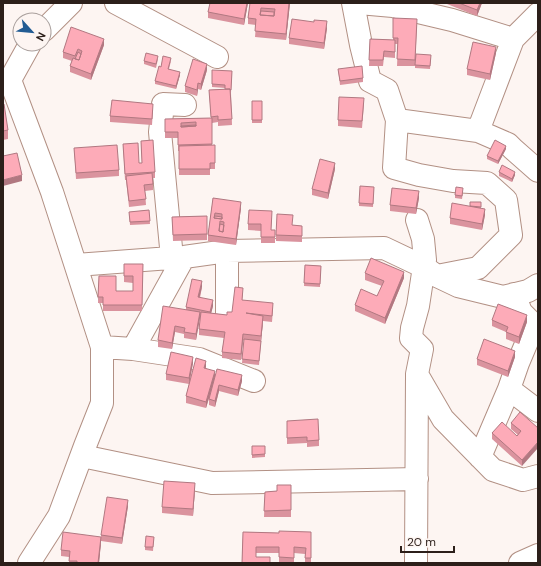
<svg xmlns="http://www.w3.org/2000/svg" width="541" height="566" font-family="'DM Sans',sans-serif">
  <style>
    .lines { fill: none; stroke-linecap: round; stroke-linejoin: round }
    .minor-casing { stroke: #b29084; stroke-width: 24 }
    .minor { stroke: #fff; stroke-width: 22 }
    .wall { fill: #da939e }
    .shaded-wall { fill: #b17881 }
    .building { fill: #fdabb8; stroke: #b17881; fill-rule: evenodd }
  </style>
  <rect width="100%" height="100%" fill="#fdf5f2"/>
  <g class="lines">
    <g class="minor-casing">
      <path id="minor" d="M116 3 217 57
        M353 3 361 45 370 81 387 90 397 120
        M44 30 71 3
        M513 39 538 14
        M478 131 508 144 513 149 538 171
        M172 258 160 132 163 104 185 105
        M76 265 184 257 227 251 384 248 424 267 437 276 478 268 511 235 506 200 487 183 453 181 419 175 394 168 397 120 478 131 513 39 452 20 393 6 359 3
        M437 276 458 286 503 297 528 291 538 285
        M227 314V251
        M102 347 133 349 184 257
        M133 349 199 359 254 381
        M418 376 443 419 493 470 523 480 538 476
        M509 389 538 411
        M82 456 212 483 417 479
        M480 457 509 389 518 363 534 325 521 312 514 294
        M29 563 59 516 85 446 102 403V347L52 192 10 80 30 44
        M416 563 417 374 422 349 411 338 412 328 418 306 425 260 423 239 417 220
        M520 563 538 555"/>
    </g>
    <use href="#minor" class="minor"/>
  </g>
  <path class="wall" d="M248 3 244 25 208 18V12Z
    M250 3H290L286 40 255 37 256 25 248 24V18Z
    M447 3H482L477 16 447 4Z
    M393 18 417 25 415 66H397L398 44H395V58L384 57 383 66H369L370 39 393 40Z
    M314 22 327 28 324 49 289 44V38Z
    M104 45 91 80 70 72V66L72 61 63 58V52Z
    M496 53 490 80 467 75V69Z
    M431 58 430 69 415 68V65Z
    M158 59 156 68 144 64V61Z
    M171 61 169 69 180 75 176 89 155 84V81L161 67Z
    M338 69 363 78V82L340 85Z
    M207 70 201 90 198 89 197 96 185 92V86Z
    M232 71 231 93 232 125 218 126V122L212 123V145H215V169H210V175H179V151H178V138H165V119L211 118 209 90 225 89V88L212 87V84Z
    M252 101H262V123H252Z
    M3 104 8 130V139L3 140Z
    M364 104 362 128 338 126V120Z
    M153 110 152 125 110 122V116Z
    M141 141 155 172V178H153V190L145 191 146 205 129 207 126 180H125L123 144 139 163H142Z
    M74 148 119 170V176L76 179Z
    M506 149 498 164 487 159V156Z
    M335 169 328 199 312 195V189Z
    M499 172 515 175 512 182 499 176Z
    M374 187 373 207 359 206V203Z
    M463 192 462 199 455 198V195Z
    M213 198 241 208 236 245 208 241V235Z
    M419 198 416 214 390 211V205Z
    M481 202V209L485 215 482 230 450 224V218L470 206Z
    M149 210 150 224 130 225 129 212Z
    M207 216V240L173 241 172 217Z
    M272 218 271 230H275V243H261V231L248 230V224Z
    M293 225 302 226V242L276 241V235Z
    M124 264H143L142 311H103V303H98L99 276 116 291H133V283L124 282Z
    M305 265 321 266 320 287 304 286Z
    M365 273 404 278 385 324 355 311V305L377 296 382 286 365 280Z
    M202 287 200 298 213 306 211 313 227 315 232 312 243 294 242 300 273 309 272 322 263 321 259 365 242 363 244 341 243 340 241 360 222 358V352L224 338 199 335V329L201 316H200L196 340 184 338V334L175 332 172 349 158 347V340L186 310V307Z
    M492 320 527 322 519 344 506 339V332L492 326Z
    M515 357 508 377 477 365V359Z
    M193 363 190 380 206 367V368L215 375 242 381 238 396 219 391 215 407 209 405V399L212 389 206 408 186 403V396L189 384 166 380V374Z
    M287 421 319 440V446L307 447V443L287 444Z
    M511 423 538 428 522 466 492 439V433L517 436 518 435 511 429Z
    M252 446H265V457L252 458Z
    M291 485V517H264L265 492 277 491Z
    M195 489 193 516 162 513V507Z
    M128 506 122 544 101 541 99 563H69V557L61 556V550L101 537V535Z
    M243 532 279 533 311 532V563H305V554L294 553V563H279V553H256L242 563Z
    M154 537 153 551 145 550V547Z"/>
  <path class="shaded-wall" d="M247 3H248L244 25V19Z
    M289 3H290L286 40V34Z
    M480 3H482L477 16V10Z
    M327 21V28L324 49V43Z
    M104 39V45L91 80V74Z
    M496 47V53L490 80V74Z
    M207 64V70L201 90V84Z
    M180 72V75L176 89V86Z
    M198 83V89L197 96V90Z
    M506 146V149L498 164V161Z
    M335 163V169L328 199V193Z
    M515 172V175L512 182V179Z
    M22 175V181L3 186V180Z
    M419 191V198L416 214V208Z
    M241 202V208L236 245V239Z
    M485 209V215L482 230V224Z
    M404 272V278L385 324V318Z
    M202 281V287L198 303V297Z
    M213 300V306L210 318V312Z
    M200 312V318L196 340V334Z
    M527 315V322L519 344V337Z
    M263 316V322L261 342V336Z
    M175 326V332L172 349V343Z
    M243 334V340L241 360V354Z
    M515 351V357L508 377V371Z
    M193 357V363L189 384V378Z
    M206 361V367L204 374V368Z
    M215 371V377L206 408V402Z
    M242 375V381L238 396V390Z
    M219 385V391L215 407V401Z
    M538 442V448L522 466V460Z
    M195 483V489L193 516V509Z
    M128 500V506L122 544V538Z
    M101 537V543L99 563H98Z"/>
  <path class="building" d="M210 3H247L244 19 208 12Z
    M250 3H289L286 34 255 31 256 19 248 18ZM261 8 275 9 274 16 260 15Z
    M459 3H480L477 10Z
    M261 11 274 12V16L260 15Z
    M393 18 417 19 415 60 397 59 398 38H393Z
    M292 19 314 22V20L327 21 324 43 289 38Z
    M71 27 104 39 91 74 70 66 73 58 79 60 82 51 78 49 75 56 63 52Z
    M370 39 395 40V52L384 51 383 60H369Z
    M473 42 496 47 490 74 467 69Z
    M78 52 81 54 79 60 75 59Z
    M146 53 158 56 156 64 144 61Z
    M416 54 431 55 430 66 415 65Z
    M163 56 171 58 168 69 180 72 176 86 155 81 159 66 161 67Z
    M193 59 207 64 201 84 198 83 197 90 185 86Z
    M362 66 363 78 340 81 338 69Z
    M212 70 232 71 231 90H230V89H225V85L212 84Z
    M230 89 232 119 218 120V116L211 117 209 90Z
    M339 97 364 98 362 121 338 120Z
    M112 100 153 104 152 119 110 116Z
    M252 101H262V120H252Z
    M3 104H4L8 130 3 131Z
    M212 118V144L178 145V132H165V119ZM196 122V126L181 127V123Z
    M196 125V126L181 127V126Z
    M153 140 155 172 125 174 123 144 138 143 139 163H142L141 141Z
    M495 140 506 146 498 161 487 156Z
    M117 145 119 170 76 173 74 148Z
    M215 145V163H210V169H179V146Z
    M17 153 22 175 3 180V156Z
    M320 159 335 163 328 193 312 189Z
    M502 165 515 172 512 179 499 172Z
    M152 173 153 184 144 185 146 199 129 201 126 176Z
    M360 186 374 187 373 204 359 203Z
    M456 187 463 188 462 196 455 195Z
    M392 188 419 191 416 208 390 205Z
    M213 198 241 202 236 239 208 235ZM215 213 222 214V219L214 218ZM220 221 224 222 223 232 219 231Z
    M470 202H481V207L470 206Z
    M452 203 485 209 482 224 450 218Z
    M149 210 150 221 130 222 129 212Z
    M249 210 272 211 271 230H275V237H261V224H248Z
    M277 214 293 215 292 225 302 226V236L276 235Z
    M207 216V234L173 235 172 217Z
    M215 216 222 217V219L214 218Z
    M220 224 224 225 223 232 219 231Z
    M371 258 404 272 385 318 355 305 361 289 377 296 384 281 365 273Z
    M124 264H143L142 305H103V297H98L99 276H116V291H133V276H124Z
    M305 265 321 266 320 284 304 283Z
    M192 279 202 281 198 297 213 300 210 312 186 307Z
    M235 287 243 288 242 300 273 303 272 316 246 313 263 316 261 336 243 334 241 354 222 352 225 332 199 329 201 312 227 315V312H232Z
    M498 304 527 315 519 337 506 332 508 327 492 320Z
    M163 306 200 312 196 334 184 332 185 328 175 326 172 343 158 340Z
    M244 339 261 341 259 361 242 359Z
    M484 339 515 351 508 371 477 359Z
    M171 352 193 357 189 378 166 374Z
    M196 358 206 361 204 368 215 371 206 402 186 396Z
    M217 369 242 375 238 390 219 385 215 401 209 399Z
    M520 412 538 428V442L522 460 492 433 502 422 517 436 521 431 511 423Z
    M318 419 319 440 307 441V437L287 438V421Z
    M252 446H265V454L252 455Z
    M164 481 195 483 193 509 162 507Z
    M277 485H291V510L264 511 265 492 277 491Z
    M107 497 128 500 122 538 101 535Z
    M279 531 311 532V558H305L306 548 294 547V558L279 557V547H256V557H270V563H242L243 532 279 533Z
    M63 532 101 537 98 563H77V561H69L70 551 61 550Z
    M146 536 154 537 153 547H145Z"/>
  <rect width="541" height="566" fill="none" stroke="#2c1f1a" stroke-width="8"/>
  <g transform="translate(32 32) rotate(117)"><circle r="19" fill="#fdf5f2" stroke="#a99f9c"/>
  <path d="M0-3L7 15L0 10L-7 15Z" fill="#225c93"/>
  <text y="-6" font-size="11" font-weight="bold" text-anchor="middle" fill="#2c1f1a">N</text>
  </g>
  <path d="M401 546v6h53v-6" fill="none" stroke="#2c1f1a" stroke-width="2"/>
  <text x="407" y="546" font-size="12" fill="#2c1f1a" stroke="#fdf5f2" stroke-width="3" paint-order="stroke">20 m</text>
</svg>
